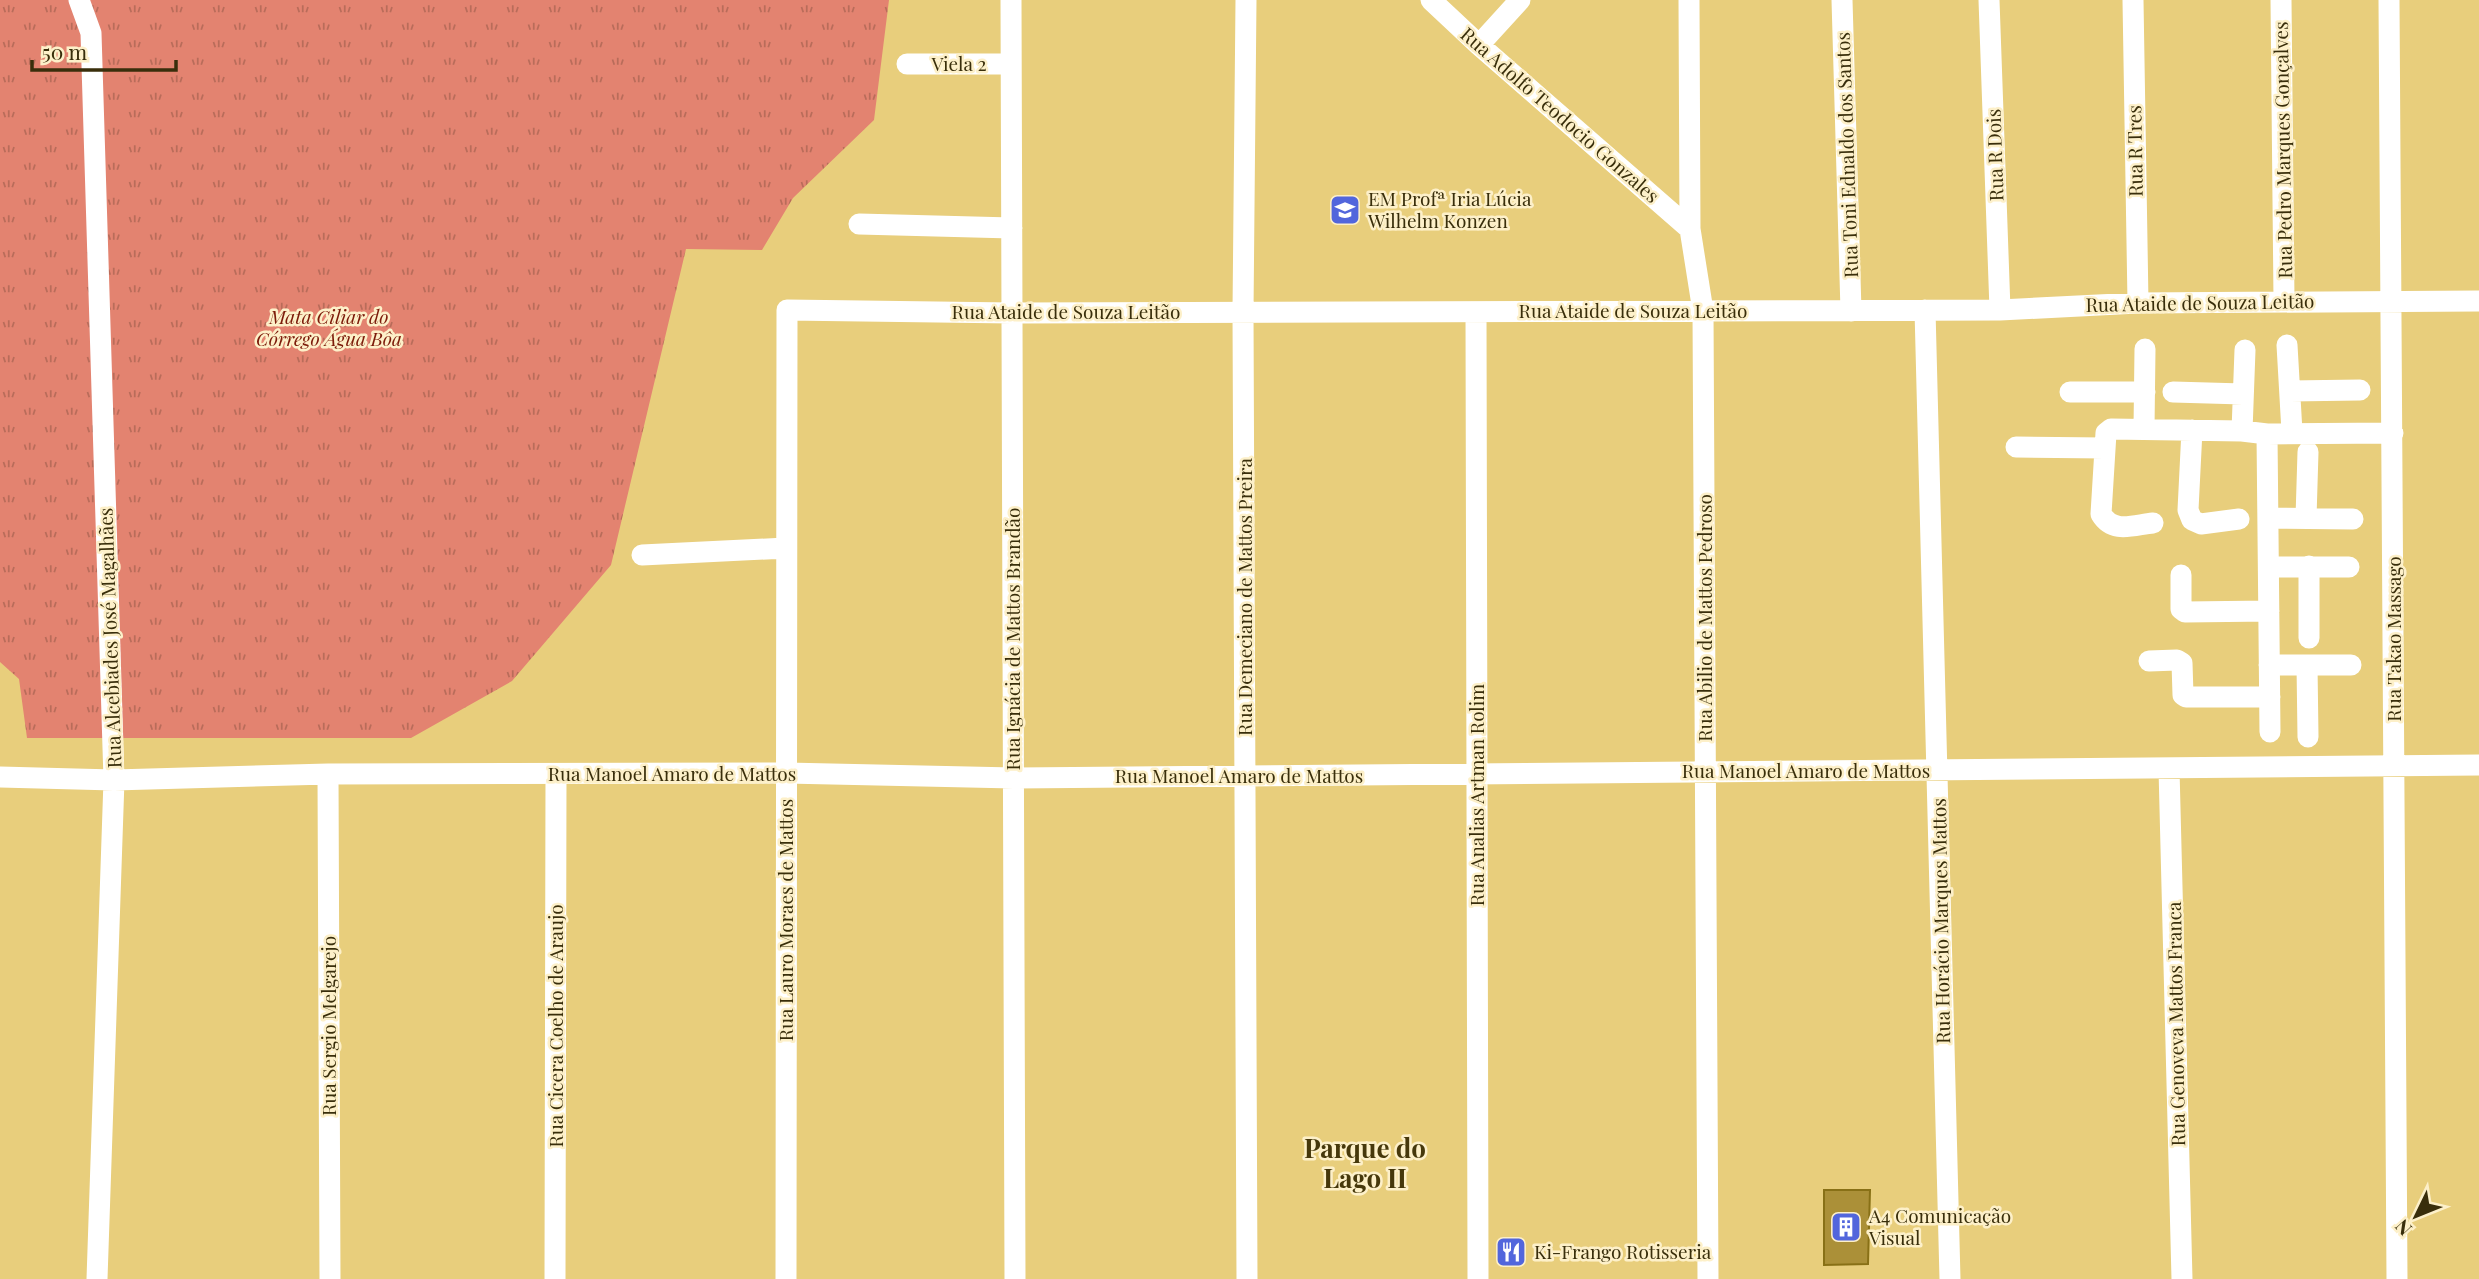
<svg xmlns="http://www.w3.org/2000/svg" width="2479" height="1279" font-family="'Playfair Display',serif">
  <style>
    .park { fill: url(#park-tufts) }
    .building { fill: #ab9038; stroke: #887016; stroke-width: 2 }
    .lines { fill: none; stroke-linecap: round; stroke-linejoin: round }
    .minor { stroke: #fff; stroke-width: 21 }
    .labels { text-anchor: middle; stroke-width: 5; stroke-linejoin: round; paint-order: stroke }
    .street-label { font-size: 19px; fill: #392e0b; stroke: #fdf0c9 }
    .poi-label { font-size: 19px; fill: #392e0b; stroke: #fdf0c9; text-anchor: start }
    .park-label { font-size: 19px; font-style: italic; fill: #7c1b0a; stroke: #fdf0c9 }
    .district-label { font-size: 26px; font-weight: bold; fill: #46380b; stroke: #fdf0c9 }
  </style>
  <defs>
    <pattern id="park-tufts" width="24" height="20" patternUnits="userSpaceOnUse" patternTransform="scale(1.75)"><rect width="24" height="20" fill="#e38370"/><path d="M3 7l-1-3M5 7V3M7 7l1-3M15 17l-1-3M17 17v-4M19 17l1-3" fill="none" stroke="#b96c5a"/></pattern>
  </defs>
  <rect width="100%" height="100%" fill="#e8ce7c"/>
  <path class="park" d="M0 0H889L874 120 793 198 762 250 686 249 611 565 512 681 411 738H27L19 679 0 662Z"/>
  <path class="building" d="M1824 1190H1870L1868 1264 1824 1265Z"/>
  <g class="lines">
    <path class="minor" d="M79 0 91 33 114 780 97 1279
      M1011 0 1015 1279
      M1246 0 1243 312 1247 1279
      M1431 0 1479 45 1690 229
      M1689 0 1690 229 1703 311 1708 1279
      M1842 0 1851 311
      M1989 0 2000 310
      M2133 0 2138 303
      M2281 0 2284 300
      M2389 0 2397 1279
      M1479 45 1520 0
      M907 64H1011
      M859 224 1012 228
      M1925 310 1950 1279
      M1476 312 1478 1279
      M2287 345 2292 432
      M2290 391 2360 390
      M2070 392H2145
      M2173 392 2243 394
      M2144 429 2145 349
      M2192 430 2188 510 2192 520 2201 524 2239 519
      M2242 431 2245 350
      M2267 434 2270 732
      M2016 447 2105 448
      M2269 518 2353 519
      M2306 518 2308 452
      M2153 523C2133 525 2113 534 2101 514L2106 433 2111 429 2242 431 2267 434 2393 433
      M642 555 786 548
      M2309 566V638
      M2269 567H2349
      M2181 575V609L2185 612 2269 611
      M2149 661 2177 660 2182 663 2183 695 2186 697H2270
      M2269 665H2351
      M2307 665 2308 737
      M2169 769 2182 1279
      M328 774 330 1279
      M0 777 114 780 328 774 786 773 1014 778 2479 765
      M555 1279 556 774
      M786 1279 787 310 1012 313 2000 310 2138 303 2479 301"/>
  </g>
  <defs>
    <g id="school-square" transform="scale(1.575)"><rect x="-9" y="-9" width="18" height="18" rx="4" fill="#5266dc" stroke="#fdf0c9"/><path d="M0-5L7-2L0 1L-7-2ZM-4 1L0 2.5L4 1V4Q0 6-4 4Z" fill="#fff"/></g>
    <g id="building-square" transform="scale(1.575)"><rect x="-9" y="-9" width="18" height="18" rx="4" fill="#5266dc" stroke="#fdf0c9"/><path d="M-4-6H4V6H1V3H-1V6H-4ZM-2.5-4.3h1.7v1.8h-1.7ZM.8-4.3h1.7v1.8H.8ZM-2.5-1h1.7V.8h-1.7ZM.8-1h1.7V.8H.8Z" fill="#fff"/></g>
    <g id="restaurant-square" transform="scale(1.575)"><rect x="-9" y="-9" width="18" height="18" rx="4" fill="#5266dc" stroke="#fdf0c9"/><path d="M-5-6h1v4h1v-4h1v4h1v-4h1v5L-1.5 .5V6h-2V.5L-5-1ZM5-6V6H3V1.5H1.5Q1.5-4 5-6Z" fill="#fff"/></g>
  </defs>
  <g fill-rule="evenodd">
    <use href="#school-square" x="1345" y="210"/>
    <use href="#building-square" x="1846" y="1227"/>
    <use href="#restaurant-square" x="1511" y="1252"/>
  </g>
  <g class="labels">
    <g class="street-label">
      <text x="959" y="71">Viela 2</text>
      <text transform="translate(1560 115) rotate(41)" y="7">Rua Adolfo Teodocio Gonzales</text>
      <text transform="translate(2283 150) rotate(-91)" y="7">Rua Pedro Marques Gonçalves</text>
      <text transform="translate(2135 151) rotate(-91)" y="7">Rua R Tres</text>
      <text transform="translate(1847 155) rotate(-92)" y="7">Rua Toni Ednaldo dos Santos</text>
      <text transform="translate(1995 155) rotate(-92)" y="7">Rua R Dois</text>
      <text transform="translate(2200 303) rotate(-1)" y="7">Rua Ataide de Souza Leitão</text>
      <text x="1633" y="318">Rua Ataide de Souza Leitão</text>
      <text x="1066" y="319">Rua Ataide de Souza Leitão</text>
      <text transform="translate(1245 597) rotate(-90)" y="7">Rua Demeciano de Mattos Preira</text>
      <text transform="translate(1705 618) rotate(-90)" y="7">Rua Abilio de Mattos Pedroso</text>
      <text transform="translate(110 638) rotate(-92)" y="7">Rua Alcebiades José Magalhães</text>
      <text transform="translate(1013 639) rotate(-90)" y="7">Rua Ignácia de Mattos Brandão</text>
      <text transform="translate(2394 639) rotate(-90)" y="7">Rua Takao Massago</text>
      <text x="1806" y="778">Rua Manoel Amaro de Mattos</text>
      <text x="672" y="781">Rua Manoel Amaro de Mattos</text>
      <text x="1239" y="783">Rua Manoel Amaro de Mattos</text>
      <text transform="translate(1477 795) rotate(-90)" y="7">Rua Analias Artman Rolim</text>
      <text transform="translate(786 920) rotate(-90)" y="7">Rua Lauro Moraes de Mattos</text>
      <text transform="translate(1941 921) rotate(-91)" y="7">Rua Horácio Marques Mattos</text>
      <text transform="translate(2176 1024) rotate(-91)" y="7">Rua Genoveva Mattos Franca</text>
      <text transform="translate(329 1026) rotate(-90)" y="7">Rua Sergio Melgarejo</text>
      <text transform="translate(556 1026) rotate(-90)" y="7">Rua Cicera Coelho de Araujo</text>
    </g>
    <g class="poi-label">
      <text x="1368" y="206">EM Profª Iria Lúcia<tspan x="1368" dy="22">Wilhelm Konzen</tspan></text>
      <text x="1869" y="1223">A4 Comunicação<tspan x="1869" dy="22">Visual</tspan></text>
      <text x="1534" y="1259">Ki-Frango Rotisseria</text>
    </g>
    <g class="park-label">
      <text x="329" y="324">Mata Ciliar do<tspan x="329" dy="22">Córrego Água Bôa</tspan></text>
    </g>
    <g class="district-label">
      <text x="1365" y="1158">Parque do<tspan x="1365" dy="30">Lago II</tspan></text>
    </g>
  </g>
  <g transform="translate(2416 1216) rotate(227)" stroke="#fdf0c9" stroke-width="5" paint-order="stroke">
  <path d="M0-5L12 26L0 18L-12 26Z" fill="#392e0b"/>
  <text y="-10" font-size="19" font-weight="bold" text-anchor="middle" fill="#392e0b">N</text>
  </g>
  <path d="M32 60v10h144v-10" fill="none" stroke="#392e0b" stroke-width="3.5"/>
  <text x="42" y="60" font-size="21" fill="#392e0b" stroke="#fdf0c9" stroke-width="5" paint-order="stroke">50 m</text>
</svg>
